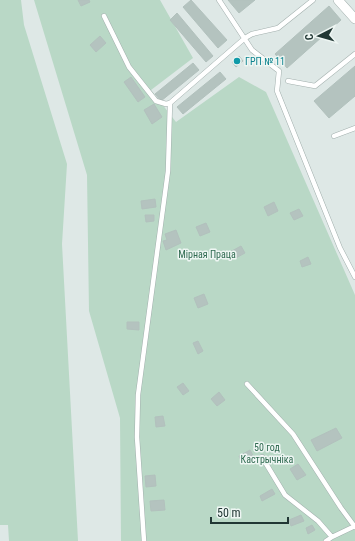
<svg xmlns="http://www.w3.org/2000/svg" width="355" height="541" font-family="'Roboto Condensed',sans-serif">
  <style>
    .green { fill: #b9d8c6 }
    .building { fill: #b4c3bf; stroke: #b2c1bd }
    .lines { fill: none; stroke-linecap: round; stroke-linejoin: round }
    .lane-casing { stroke: #a2afad; stroke-width: 5.5 }
    .street-casing { stroke: #a2afad; stroke-width: 10 }
    .lane { stroke: #fff; stroke-width: 4.5 }
    .street { stroke: #fff; stroke-width: 9 }
    .culture-dot { fill: #0f9aa8; stroke: #eef6f3; stroke-width: 1.5 }
    .labels { text-anchor: middle; stroke-width: 3; stroke-linejoin: round; paint-order: stroke }
    .culture-label { font-size: 10px; fill: #0d838f; stroke: #eef6f3; text-anchor: start }
    .park-label { font-size: 10px; fill: #2f6a50; stroke: #eef6f3 }
  </style>
  <rect width="100%" height="100%" fill="#dee8e6"/>
  <path class="green" d="M0 0H21L24 25 67 164 62 244 78 541H9L8 525H0Z
    M34 0H160L193 58 151 90 176 122 239 77 266 92 355 295V541H121L120 418 89 311 87 175Z"/>
  <path class="building" d="M78 0H89L90 2 81 6Z
    M191 0 227 40 218 48 183 7Z
    M228 0H255L239 13Z
    M329 6 341 20 287 68 275 54Z
    M177 13 213 56 206 62 170 20Z
    M100 36 106 43 96 52 90 45Z
    M239 56 243 61 236 67 232 62Z
    M193 63 199 70 161 101 155 94Z
    M355 66V96L329 118 314 101Z
    M220 72 226 79 183 114 177 107Z
    M131 77 145 97 138 102 124 82Z
    M154 104 162 117 152 124 144 110Z
    M155 199 156 207 142 209 141 201Z
    M274 202 278 211 268 216 264 207Z
    M299 209 303 216 294 220 290 213Z
    M145 215H154V221L146 222Z
    M206 223 210 232 200 236 196 227Z
    M176 230 181 243 166 250 163 241 167 240 165 234Z
    M241 246 245 253 234 259 230 252Z
    M308 257 311 264 302 267 300 261Z
    M204 294 208 304 198 308 194 298Z
    M127 322H139V330L127 329Z
    M198 341 203 351 198 354 193 343Z
    M183 383 189 391 183 395 177 387Z
    M219 392 225 400 217 406 211 399Z
    M163 416 165 426 156 427 155 417Z
    M336 428 342 438 317 451 311 440Z
    M250 450 254 457 242 463 239 456Z
    M298 464 306 475 297 480 290 469Z
    M155 475 156 486 146 487 145 476Z
    M272 489 275 494 262 501 260 496Z
    M164 500 165 510 151 511 150 501Z
    M301 515 304 521 291 526 289 520Z
    M312 525 315 530 308 534 306 528Z"/>
  <g class="lines">
    <g class="lane-casing">
      <path id="lane" d="M219 0 252 50 279 71 277 91 340 248 355 277
        M104 16 129 67 156 101 166 104 170 103 245 38 252 34 278 28 313 0
        M288 81 315 86 355 54
        M334 136 355 128
        M247 384 293 434 341 508 355 527
        M262 457 285 495 318 521 332 537 355 526
        M144 541 137 437 138 395 168 171 170 103
        M326 541 332 537"/>
    </g>
    <g class="street-casing">
      <path id="street" d="M338 0 355 19"/>
    </g>
    <use href="#lane" class="lane"/>
    <use href="#street" class="street"/>
  </g>
  <circle class="culture-dot" cx="237" cy="61" r="4"/>
  <g class="labels">
    <g class="culture-label">
      <text x="245" y="65">ГРП № 11</text>
    </g>
    <g class="park-label">
      <text x="207" y="258">Мірная Праца</text>
      <text x="267" y="451">50 год<tspan x="267" dy="12">Кастрычніка</tspan></text>
    </g>
  </g>
  <g transform="translate(319 36) rotate(264)" stroke="#eef6f3" stroke-width="3" paint-order="stroke">
  <path d="M0-3L7 15L0 10L-7 15Z" fill="#213734"/>
  <text y="-6" font-size="11" font-weight="bold" text-anchor="middle" fill="#213734">С</text>
  </g>
  <path d="M211 517v6h77v-6" fill="none" stroke="#213734" stroke-width="2"/>
  <text x="217" y="517" font-size="12" fill="#213734" stroke="#eef6f3" stroke-width="3" paint-order="stroke">50 m</text>
</svg>
